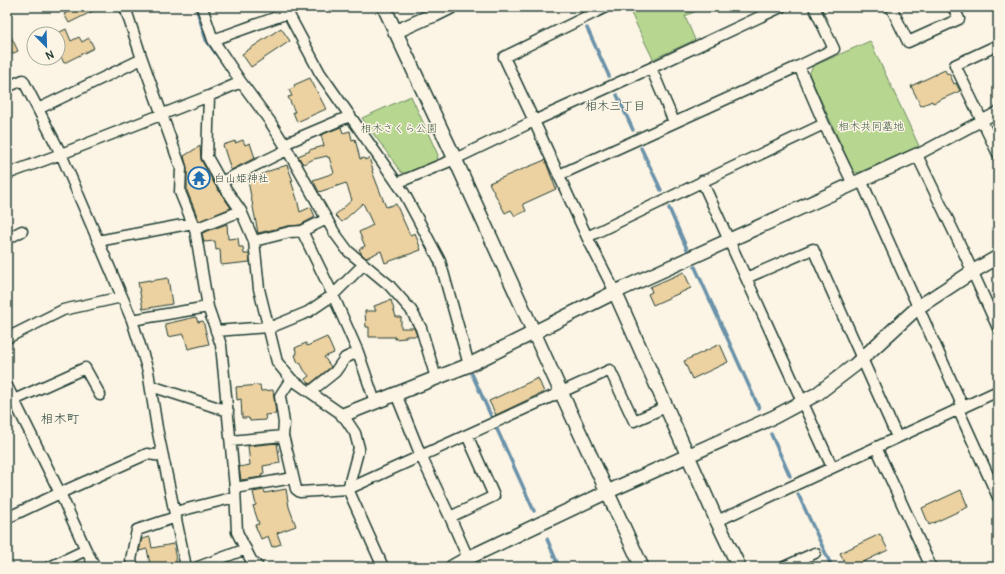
<svg xmlns="http://www.w3.org/2000/svg" width="1005" height="574" font-family="Pangolin,'Klee One',sans-serif">
  <style>
    .green { fill: #b7d790; stroke: #6b8a62 }
    .lines { fill: none; stroke-linecap: round; stroke-linejoin: round }
    .stream { stroke: #6b92a9; stroke-width: 3.5 }
    .building { fill: #ecd1a1; stroke: #1f3d34 }
    .minor-casing { stroke: #1f3d34; stroke-width: 13 }
    .tertiary-casing { stroke: #1f3d34; stroke-width: 16 }
    .minor { stroke: #fcf5e5; stroke-width: 10 }
    .tertiary { stroke: #fcf5e5; stroke-width: 13 }
    .labels { text-anchor: middle; stroke-width: 3; stroke-linejoin: round; paint-order: stroke }
    .park-label { font-size: 11px; fill: #3d5c46; stroke: #fcf5e5 }
    .poi-label { font-size: 11px; fill: #1f3d34; stroke: #fcf5e5; text-anchor: start }
    .neighbourhood-label { font-size: 12px; fill: #1f3d34; stroke: #fcf5e5 }
    .quarter-label { font-size: 13px; fill: #1f3d34; stroke: #fcf5e5 }
  </style>
  <rect width="100%" height="100%" fill="#fcf5e5"/>
  <filter id="ink" filterUnits="userSpaceOnUse"><feTurbulence type="fractalNoise" baseFrequency=".025" numOctaves="2"/><feDisplacementMap in="SourceGraphic" scale="8" xChannelSelector="R" yChannelSelector="G"/><feConvolveMatrix kernelMatrix="1 2 1 2 8 2 1 2 1" color-interpolation-filters="sRGB"/></filter>
  <g filter="url(#ink)">
    <path class="green" d="M628 7H705L685 16 695 40 653 59Z
      M870 41 919 146 858 173 853 171 809 74 813 66Z
      M411 96 438 155 437 161 408 174 401 172 362 118Z"/>
    <g class="lines">
      <path class="stream" d="M196 7 206 40 225 66
        M577 7 578 9
        M587 28 609 76
        M617 95 633 130
        M641 148 661 190
        M669 208 687 249
        M695 267 759 408
        M472 374 534 511
        M771 434 790 476
        M798 494 832 567
        M547 539 559 567"/>
    </g>
    <path class="building" d="M74 7H101L69 23 64 14 70 11 69 10Z
      M7 28 18 51 7 56Z
      M281 28 290 41 251 67 242 54Z
      M66 29 71 41 79 37 82 42 89 38 94 48 64 63 58 51V33Z
      M945 70 947 74 949 73 954 84 956 83 960 91 933 103 932 101 921 106 911 86Z
      M310 78 326 109 297 122 293 112H295L288 97 292 96 289 90 295 87 294 85Z
      M341 127 343 133 350 131 352 140 355 139 360 159 364 158 365 160 369 158 373 170 372 171 386 207 396 204 410 235 415 233 421 250 385 263 381 251 366 258 361 253 359 249 365 246 359 232 373 225 363 203 342 222 335 215 352 200 346 183 319 192 313 180 334 173 329 157 328 158 327 156 314 159 303 164 298 156 310 151 309 150 324 146 321 135Z
      M243 140 245 145 250 143 255 158 231 170 223 145 235 141V143Z
      M200 146 201 160 215 185 231 208 199 221 187 191V168L184 156Z
      M545 160 556 189 523 204 526 211 515 216 511 210 505 213 489 183Z
      M287 165 293 181H291L297 199 300 212 311 207 315 217 300 225 288 226 258 233 248 181 269 171Z
      M227 224 228 239 238 238 239 247H243L244 254H249L250 262 221 265 220 249 216 250 215 241 204 242 202 233Z
      M684 272 691 288 653 305 648 294 652 292 650 287Z
      M168 278 172 304 143 309 138 282 150 280V281Z
      M391 300 396 317H401V328H414L417 336H405V338L395 339V337H369V327H366L365 311H376L374 306Z
      M196 317 198 322 203 321 209 344 188 349 184 334 168 337 165 324Z
      M327 337 334 353 324 357 331 367 310 384 305 379 309 376 304 370 300 362 298 363 295 355 297 354 295 348 306 343 307 346Z
      M720 344 728 362 692 379 684 361Z
      M538 378 544 392 496 415 489 401Z
      M260 385 261 391 273 390 276 414 265 415 266 420 250 421 249 418H242L241 399 237 400 236 387Z
      M277 443 280 463 263 466 264 473 261 474 262 477 241 480 239 467 250 465 248 446Z
      M286 489 289 507 296 526 277 533 281 544 272 547 268 536 261 539 255 525 259 524 253 506 256 505 253 492 264 490 265 493Z
      M961 490 968 507 929 525 922 508Z
      M880 534 888 550 853 567H847L840 553Z
      M150 537 152 548 173 544 177 565 168 567H153L152 564H150L147 549 139 551 142 539Z"/>
    <g class="lines">
      <g class="minor-casing">
        <path id="minor" d="M125 7 142 59 181 168 180 192 195 229 208 307 221 345 235 488 237 532 251 560 258 567
          M202 7 213 40
          M606 7 504 57 534 121 651 68 781 7
          M891 7 908 42 959 19 953 7
          M998 45 955 65 998 154
          M799 66 834 49 814 7
          M651 68 674 122
          M241 82 269 120 284 144 334 232 348 251 389 285 411 310 421 328 436 378
          M7 87 23 80 61 154 132 320 148 371 157 428 186 567
          M209 96 241 82 213 40 288 13 320 73 404 193 440 261 469 365
          M38 109 142 59
          M998 112 917 155 964 253 998 328
          M284 144 350 116
          M7 174 61 154 209 96 207 157 221 182 241 211 254 241 259 289 277 362 291 379 343 415 355 433 359 448 348 489 383 567
          M559 175 799 66 824 124 853 184
          M861 180 963 407
          M702 181 832 467
          M221 182 287 150
          M397 183 455 159 534 121 587 237 615 292
          M195 229 241 211
          M302 231 327 219
          M587 237 706 180 824 124
          M7 239 22 231
          M98 241 193 223
          M254 241 290 232 302 231 333 295 358 352 375 402
          M746 278 813 249 897 437
          M132 320 208 307
          M269 328 308 312 333 295 364 264
          M216 331 268 327
          M7 338 63 310 122 297
          M291 379 280 396 284 423 283 436 288 455 296 489 300 492 348 489 610 370 634 421 666 407
          M7 386 60 493 147 454 163 456
          M151 386 228 411
          M310 392 335 372 345 358 358 352
          M396 394 421 456 450 517 494 496 467 435
          M14 400 85 368 100 395
          M958 409 998 497
          M231 441 283 436
          M876 447 931 567
          M235 488 293 478
          M175 512 235 497
          M450 517 468 558
          M7 518 60 493 86 550 95 567
          M717 521 998 391
          M50 567 86 550
          M133 567 131 560 137 530 176 517
          M198 567 246 549
          M784 567 815 553"/>
      </g>
      <g class="tertiary-casing">
        <path id="tertiary" d="M384 7 455 159 561 392 642 567
          M395 32 426 18 435 15 451 7
          M343 415 469 365 615 292
          M452 567 468 558 607 492 774 417 817 394 855 365 917 308 972 272 998 257
          M739 567 717 521 615 292 917 155"/>
      </g>
      <use href="#minor" class="minor"/>
      <use href="#tertiary" class="tertiary"/>
    </g>
  </g>
  <defs>
    <g id="temple-ring" transform="scale(1.15)"><circle r="9.5" fill="#fcf5e5" stroke="#1f6fb2" stroke-width="1.5"/><path d="M0-6L5-2H3V0L6.5 2.5H4V6H1.5V3h-3V6H-4V2.5H-6.5L-3 0V-2H-5Z" fill="#1f6fb2"/></g>
  </defs>
  <g fill-rule="evenodd">
    <use href="#temple-ring" x="199" y="178"/>
  </g>
  <g class="labels">
    <g class="park-label">
      <text x="871" y="130">相木共同墓地</text>
      <text x="399" y="132">相木さくら公園</text>
    </g>
    <g class="poi-label">
      <text x="214" y="182">白山姫神社</text>
    </g>
    <g class="neighbourhood-label">
      <text x="615" y="110">相木三丁目</text>
    </g>
    <g class="quarter-label">
      <text x="60" y="423">相木町</text>
    </g>
  </g>
  <rect width="1005" height="574" fill="none" stroke="#fcf5e5" stroke-width="24"/>
  <rect x="12" y="12" width="981" height="550" fill="none" stroke="#1f3d34" stroke-width="1.5" filter="url(#ink)"/>
  <g transform="translate(46 46) rotate(157)"><circle r="19" fill="#fcf5e5" stroke="#a4ab9e"/>
  <path d="M0-3L7 15L0 10L-7 15Z" fill="#1f6fb2"/>
  <text y="-6" font-size="11" font-weight="bold" text-anchor="middle" fill="#1f3d34">N</text>
  </g>
</svg>
